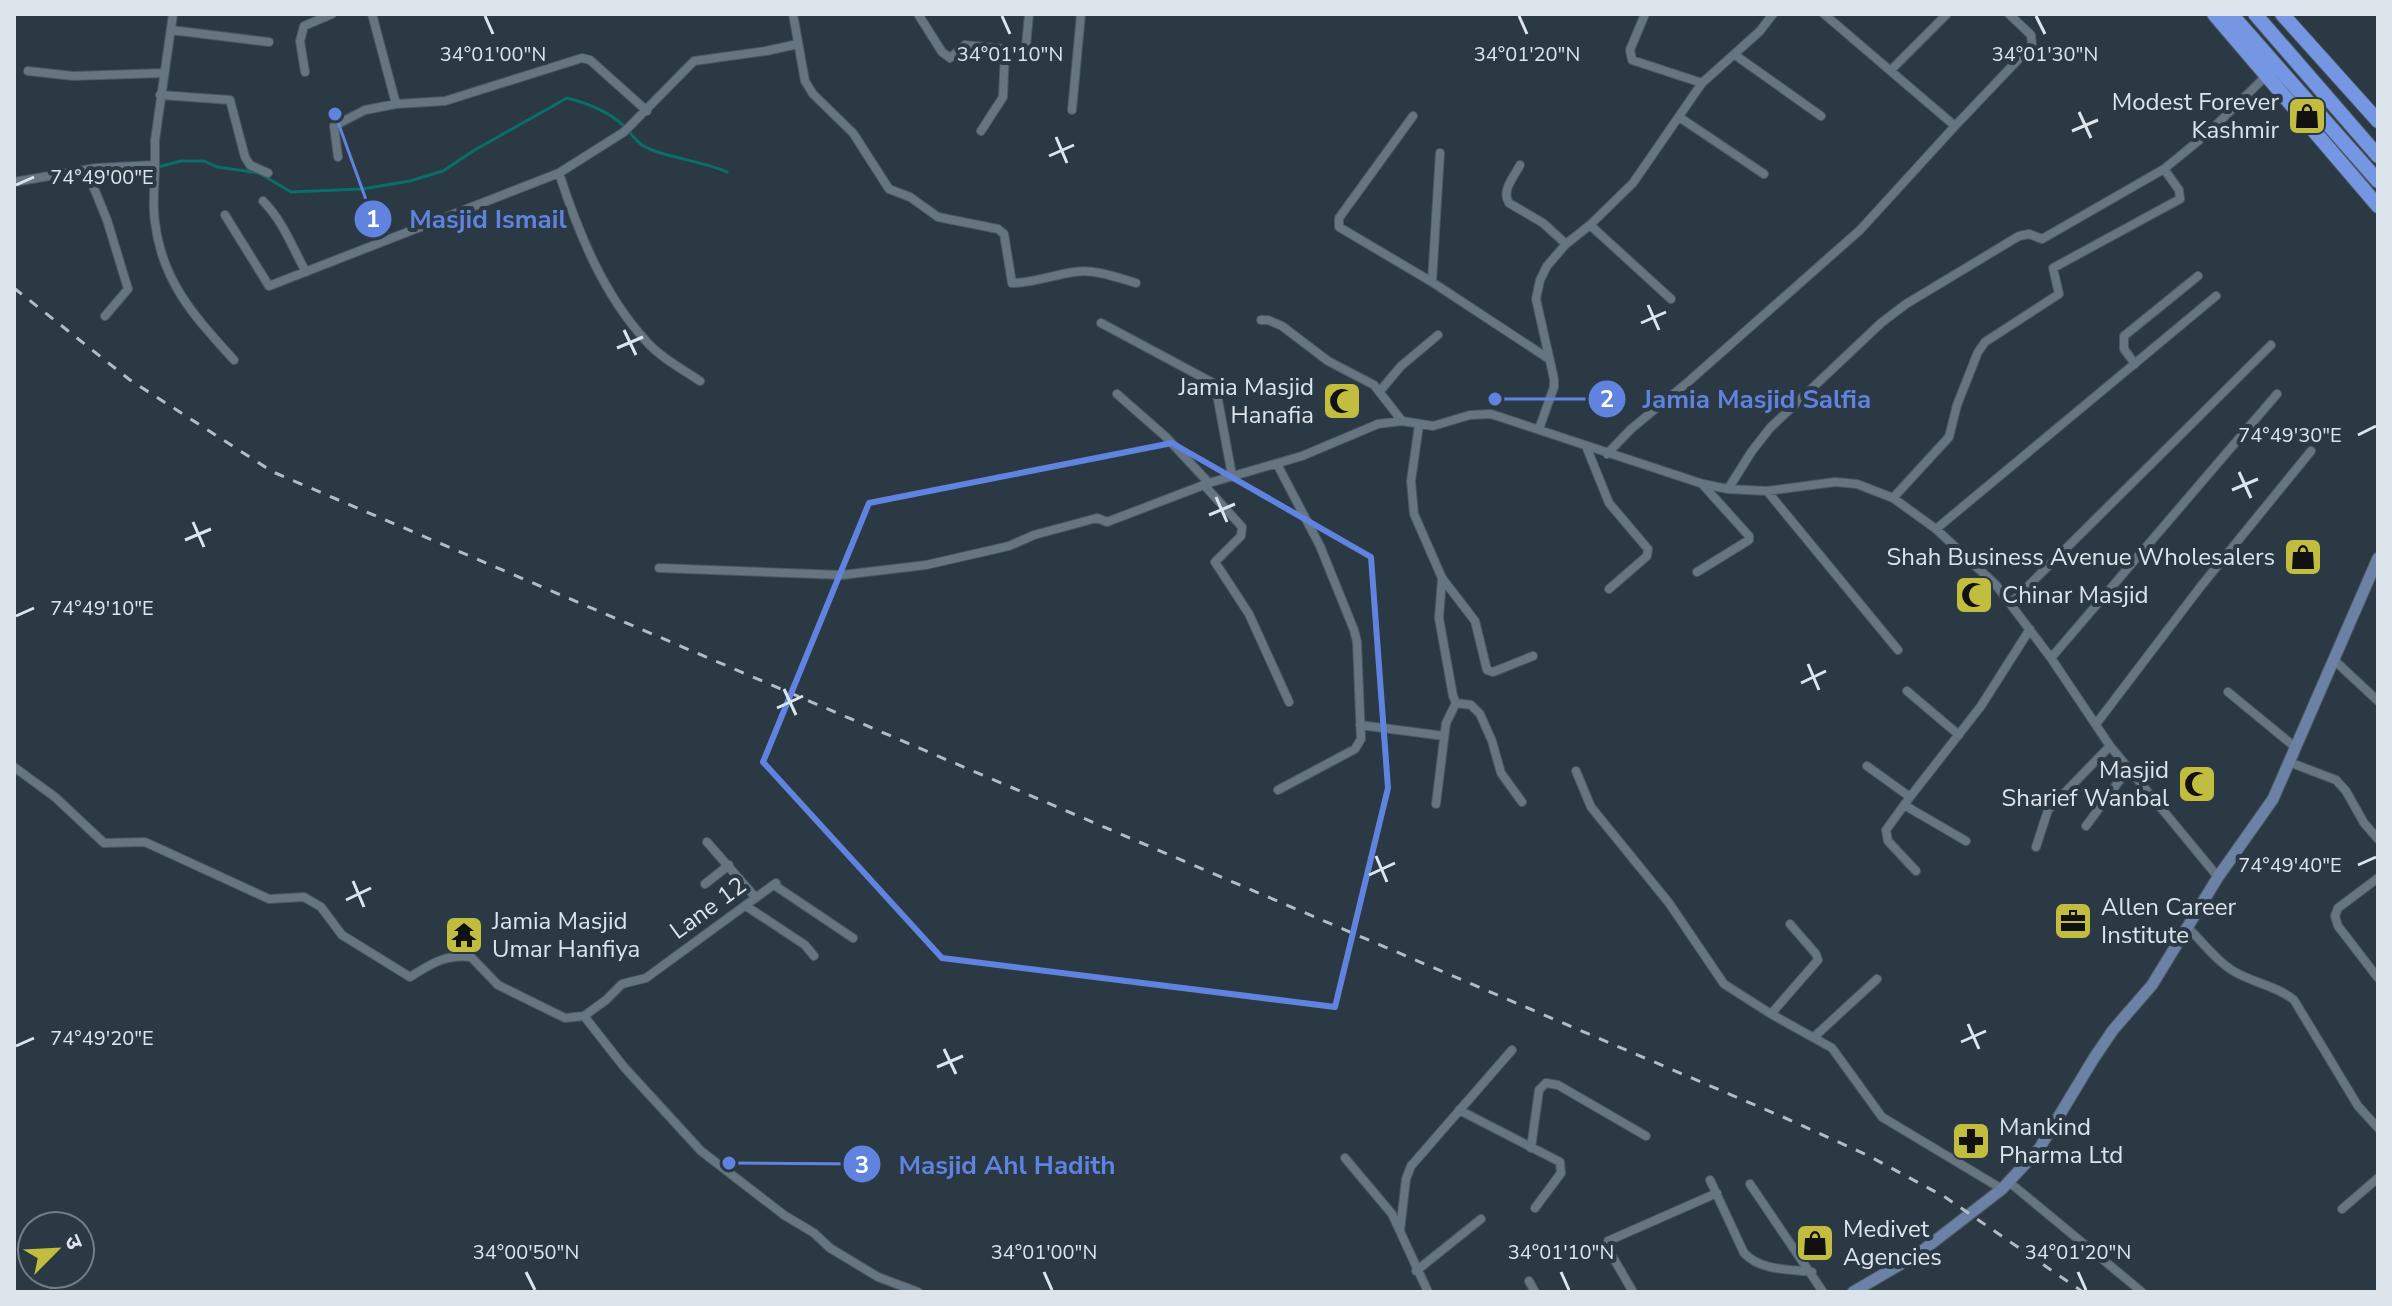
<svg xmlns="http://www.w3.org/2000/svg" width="2392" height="1306" font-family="'Nunito Sans','Noto Sans Devanagari',sans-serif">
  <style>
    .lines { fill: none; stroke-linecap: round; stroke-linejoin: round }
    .stream { stroke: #096f68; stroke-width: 3 }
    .minor-casing { stroke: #4b5760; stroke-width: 10 }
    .secondary-casing { stroke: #4b5760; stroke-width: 13 }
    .trunk-casing { stroke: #4b5760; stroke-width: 16 }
    .minor { stroke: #657581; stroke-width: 8 }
    .secondary { stroke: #6b81a5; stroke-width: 11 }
    .trunk { stroke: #7596e2; stroke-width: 14 }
    .rail { stroke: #b2bcc4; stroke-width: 3; stroke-dasharray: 10 10; stroke-linecap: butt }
    .marked { fill: none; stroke: #6083df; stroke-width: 6; stroke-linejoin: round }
    .ticks { fill: none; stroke: #dce5ec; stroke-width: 3 }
    .labels { text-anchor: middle; stroke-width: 8; stroke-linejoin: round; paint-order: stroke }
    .poi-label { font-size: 24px; fill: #dce5ec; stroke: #2a3943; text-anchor: start }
    .street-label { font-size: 24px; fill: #dce5ec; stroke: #2a3943 }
    .ticks-label { font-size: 20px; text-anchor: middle; fill: #dce5ec; stroke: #2a3943; stroke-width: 8; stroke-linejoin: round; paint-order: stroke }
    .leader { fill: none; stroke: #6083df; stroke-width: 3 }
    .callout-dot { fill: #6083df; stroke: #2a3943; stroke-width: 3 }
    .mark-label { font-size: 24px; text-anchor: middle; font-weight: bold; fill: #fff }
    .callout-label { font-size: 26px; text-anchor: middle; font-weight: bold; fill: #6083df; stroke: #2a3943; stroke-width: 8; stroke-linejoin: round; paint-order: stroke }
  </style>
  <rect width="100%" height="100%" fill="#2a3943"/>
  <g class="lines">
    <path class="stream" d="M158 167 181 161H204L217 167 259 173 291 192 362 189 410 181 443 171 473 151 567 98C587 103 609 112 624 126 630 132 635 140 642 145 660 157 704 161 727 172"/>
    <g class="minor-casing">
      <path id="minor" d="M372 14 396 104 445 101 582 58 590 60 647 111
        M793 14 805 81 813 94 853 133 889 189 910 197 938 217 998 229 1004 234 1012 283C1034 283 1053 275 1074 272 1095 269 1116 277 1136 283
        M918 14 942 52 950 58 965 45 1022 51 1026 46 1029 14
        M1645 14 1630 50 1632 60 1702 83
        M1824 14 1955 126
        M171 30 269 42
        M1735 55 1821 116
        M1891 70 1947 14
        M28 71 73 76 164 73
        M305 72 300 41 304 26 332 14
        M160 95 230 100 245 157 250 165 268 173
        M1072 110 1081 14
        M1413 116 1339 218V227L1432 282 1549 359
        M1679 117 1764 174
        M981 131 1003 97 1005 49
        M338 157 334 126 365 110 396 104
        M155 165V140L173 14
        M1520 165C1514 177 1501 190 1509 203L1543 223 1566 244
        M87 171 107 220 128 289 105 316
        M559 173C578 232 603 294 646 341 660 357 682 369 700 381
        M14 182 96 168 155 165C155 184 152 204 155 222 162 282 195 317 234 360
        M263 201C283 221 292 247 306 272
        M225 215 269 286 559 173 624 132 694 61 766 51 798 44
        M1590 225 1671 299
        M1432 282 1440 153
        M1261 320H1268L1282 326 1328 361 1374 385 1402 421
        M1101 323 1215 384 1232 475
        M2135 364 2124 349V336L2198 276
        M1380 391 1401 366 1438 335
        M1117 394 1166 437 1209 483
        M1419 425 1411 481 1414 514 1442 578 1475 621 1487 670 1493 672 1533 656
        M1539 429 1554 387V379L1536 299 1540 280 1547 266 1566 244 1590 225 1633 183 1702 83 1760 31 1773 14
        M1586 446 1609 503 1648 549 1647 556 1609 589
        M1607 454 1631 429 1688 382 1860 230 1955 126 2032 45 2031 35 2009 14
        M1277 464 1320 546 1354 630 1357 642 1361 739 1355 749 1278 790
        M1204 485 1242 527 1241 536 1215 562 1249 614 1289 702
        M1728 489 1752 451 1770 428 1881 323 1906 304 2019 236 2029 234 2042 239 2164 169 2208 133 2267 75
        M1767 491 1898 650
        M1893 498 1949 437 1957 405 1978 352 1985 342 2059 294 2053 268 2180 199 2179 190 2164 169
        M1936 529 2216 296
        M659 568 842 575 926 565 1009 546 1034 535 1097 518 1107 522 1209 483 1302 456 1378 424 1402 421 1433 426 1470 415 1491 414 1703 484 1728 489 1767 491 1835 482 1857 484 1893 498 1936 529 1996 585 2051 658 2110 746 2218 877
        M1697 572 1749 540V536L1703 485
        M1442 578 1439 618 1453 696 1456 703 1471 705 1480 714 1492 741 1501 773 1522 802
        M2011 603 2271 345
        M2051 658 2277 394
        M2334 660 2378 701
        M1907 691 1959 735
        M2228 692 2295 747
        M2096 724 2201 586 2311 451
        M1360 725 1444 736
        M2289 762 2336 780 2346 791 2364 823 2378 839
        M1867 766 1910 797
        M14 767 55 797 104 843 145 842 269 899 304 897 321 907 342 935 410 977C431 964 445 954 471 957L498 985 565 1018 584 1016 606 1000 622 984 646 978 776 883
        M1576 771 1591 807 1669 903 1724 984 1771 1014 1832 1048 1882 1117 2002 1189
        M1436 804 1446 723 1456 703
        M1904 805 1966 841
        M2086 826 2128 769
        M707 842 756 898
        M2036 847 2048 810 2110 746
        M1916 871 1888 841 1886 830 1910 797 1981 706 2030 629
        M2378 878 2338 908 2335 916 2338 926 2378 978
        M705 884 729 865
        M774 885 853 938
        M746 906 805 945 814 956
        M2188 928C2203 942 2217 962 2235 972 2254 983 2277 986 2294 1000L2358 1106 2378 1128
        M1771 1014 1818 960 1816 954 1790 924
        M584 1016 624 1067 701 1151 784 1215 814 1233 830 1248 878 1277 918 1292
        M1814 1037 1877 979
        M1459 1110 1560 1162 1561 1173 1535 1208
        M1531 1148 1539 1090 1546 1083 1558 1085 1646 1136
        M1345 1158 1392 1214 1428 1292
        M1710 1180 1744 1253C1761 1271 1789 1269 1812 1272
        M2009 1182 2142 1292
        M1750 1184 1823 1292
        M2342 1209 2378 1178
        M1400 1231 1406 1179 1411 1166 1512 1050
        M1416 1271 1481 1219
        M1529 1281 1535 1292
        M1633 1292 1607 1247 1608 1241 1717 1193"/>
    </g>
    <g class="secondary-casing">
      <path id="secondary" d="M1853 1292 1918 1254 2002 1189 2039 1149 2094 1058 2113 1030 2152 985 2218 877 2273 799 2378 558"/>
    </g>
    <g class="trunk-casing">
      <path id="trunk" d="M2214 14 2378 206
        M2231 14 2378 181
        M2255 14 2378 156
        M2282 14 2378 121"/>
    </g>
    <use href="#minor" class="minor"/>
    <use href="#secondary" class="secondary"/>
    <use href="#trunk" class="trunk"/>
    <path class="rail" d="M14 288 130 380 273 472 1783 1117 1867 1155 1945 1197 2083 1292"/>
  </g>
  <path class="marked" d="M1172 443 1371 557 1388 788 1335 1007 942 958 763 762 869 503Z"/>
  <path class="ticks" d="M485 16 493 34M1002 16 1010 34M1519 16 1527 34M2036 16 2045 34M2079 112 2091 138M2072 131 2098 120M1056 137 1067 163M1049 156 1074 145M16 185 34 177M1648 305 1659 330M1641 323 1666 312M624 330 636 355M617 348 643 337M2358 435 2376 426M2239 472 2251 498M2232 490 2258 479M1216 497 1227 522M1209 515 1235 504M193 522 204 547M185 540 211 529M16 616 34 608M1808 664 1819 690M1801 683 1826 671M784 689 796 715M777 708 803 696M1376 856 1387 882M2358 865 2376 857M1369 875 1395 863M353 881 364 907M346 900 371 888M1968 1024 1979 1049M1961 1042 1986 1031M16 1046 34 1038M944 1049 956 1074M937 1067 963 1056M526 1272 535 1290M1044 1272 1052 1290M1561 1272 1569 1290M2078 1272 2086 1290"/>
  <defs>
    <g id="shop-square" transform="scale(2)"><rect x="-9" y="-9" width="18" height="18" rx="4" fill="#c2bd3f" stroke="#2a3943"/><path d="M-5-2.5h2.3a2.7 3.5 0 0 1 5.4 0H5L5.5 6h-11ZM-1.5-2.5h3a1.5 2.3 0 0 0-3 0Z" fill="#111"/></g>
    <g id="mosque-square" transform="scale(2)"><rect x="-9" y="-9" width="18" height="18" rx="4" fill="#c2bd3f" stroke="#2a3943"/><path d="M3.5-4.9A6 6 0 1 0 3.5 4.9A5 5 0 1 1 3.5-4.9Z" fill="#111"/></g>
    <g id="office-square" transform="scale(2)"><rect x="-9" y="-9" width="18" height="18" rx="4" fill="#c2bd3f" stroke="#2a3943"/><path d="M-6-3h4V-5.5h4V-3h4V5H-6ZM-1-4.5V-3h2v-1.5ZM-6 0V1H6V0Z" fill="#111"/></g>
    <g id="temple-square" transform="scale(2)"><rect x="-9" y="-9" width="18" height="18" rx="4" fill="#c2bd3f" stroke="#2a3943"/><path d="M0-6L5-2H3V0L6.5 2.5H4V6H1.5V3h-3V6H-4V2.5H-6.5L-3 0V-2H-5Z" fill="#111"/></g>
    <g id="pharmacy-square" transform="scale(2)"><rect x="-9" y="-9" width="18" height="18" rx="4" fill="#c2bd3f" stroke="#2a3943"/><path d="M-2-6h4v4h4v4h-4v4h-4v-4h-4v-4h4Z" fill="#111"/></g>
  </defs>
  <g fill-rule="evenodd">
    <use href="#shop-square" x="2307" y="116"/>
    <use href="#mosque-square" x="1342" y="401"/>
    <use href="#shop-square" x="2303" y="557"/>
    <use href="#mosque-square" x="1974" y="595"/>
    <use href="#mosque-square" x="2197" y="784"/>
    <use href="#office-square" x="2073" y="921"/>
    <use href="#temple-square" x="464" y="935"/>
    <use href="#pharmacy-square" x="1971" y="1141"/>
    <use href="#shop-square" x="1815" y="1243"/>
  </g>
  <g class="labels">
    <g class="poi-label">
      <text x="2279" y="110" text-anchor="end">Modest Forever<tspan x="2279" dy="28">Kashmir</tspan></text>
      <text x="1314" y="395" text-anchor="end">Jamia Masjid<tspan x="1314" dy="28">Hanafia</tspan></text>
      <text x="2275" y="565" text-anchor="end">Shah Business Avenue Wholesalers</text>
      <text x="2002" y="603">Chinar Masjid</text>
      <text x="2169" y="778" text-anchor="end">Masjid<tspan x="2169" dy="28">Sharief Wanbal</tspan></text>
      <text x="2101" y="915">Allen Career<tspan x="2101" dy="28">Institute</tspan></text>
      <text x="492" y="929">Jamia Masjid<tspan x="492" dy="28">Umar Hanfiya</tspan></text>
      <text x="1999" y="1135">Mankind<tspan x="1999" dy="28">Pharma Ltd</tspan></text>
      <text x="1843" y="1237">Medivet<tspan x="1843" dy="28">Agencies</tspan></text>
    </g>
    <g class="street-label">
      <text transform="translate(708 908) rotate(-36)" y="8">Lane 12</text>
    </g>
  </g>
  <g class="ticks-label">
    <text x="493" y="61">34°01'00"N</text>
    <text x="1010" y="61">34°01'10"N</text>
    <text x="1527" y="61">34°01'20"N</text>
    <text x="2045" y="61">34°01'30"N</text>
    <text x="102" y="184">74°49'00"E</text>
    <text x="2290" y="442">74°49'30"E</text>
    <text x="102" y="615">74°49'10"E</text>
    <text x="2290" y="872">74°49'40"E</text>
    <text x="102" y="1045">74°49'20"E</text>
    <text x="526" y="1259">34°00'50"N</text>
    <text x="1044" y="1259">34°01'00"N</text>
    <text x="1561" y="1259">34°01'10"N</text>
    <text x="2078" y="1259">34°01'20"N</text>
  </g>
  <path class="leader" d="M335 114L373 219M1495 399L1607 399M729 1163L862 1164"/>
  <g class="callout-dot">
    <circle cx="335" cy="114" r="8"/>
    <circle cx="1495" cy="399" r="8"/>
    <circle cx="729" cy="1163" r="8"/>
    <circle cx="373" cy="219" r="20"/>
    <circle cx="1607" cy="399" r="20"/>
    <circle cx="862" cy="1164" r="20"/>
  </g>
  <g class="mark-label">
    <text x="373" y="227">1</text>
    <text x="1607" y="407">2</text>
    <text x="862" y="1173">3</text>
  </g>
  <g class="callout-label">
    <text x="488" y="228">Masjid Ismail</text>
    <text x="1757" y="408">Jamia Masjid Salfia</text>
    <text x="1007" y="1174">Masjid Ahl Hadith</text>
  </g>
  <rect width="2392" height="1306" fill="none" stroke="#dce5ec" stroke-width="32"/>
  <g transform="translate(56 1250) rotate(66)"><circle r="38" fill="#2a3943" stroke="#717e87" stroke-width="2"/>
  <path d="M0-6L14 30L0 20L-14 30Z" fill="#c2bd3f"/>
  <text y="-12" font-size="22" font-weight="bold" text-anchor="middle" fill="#dce5ec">उ</text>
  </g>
</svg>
